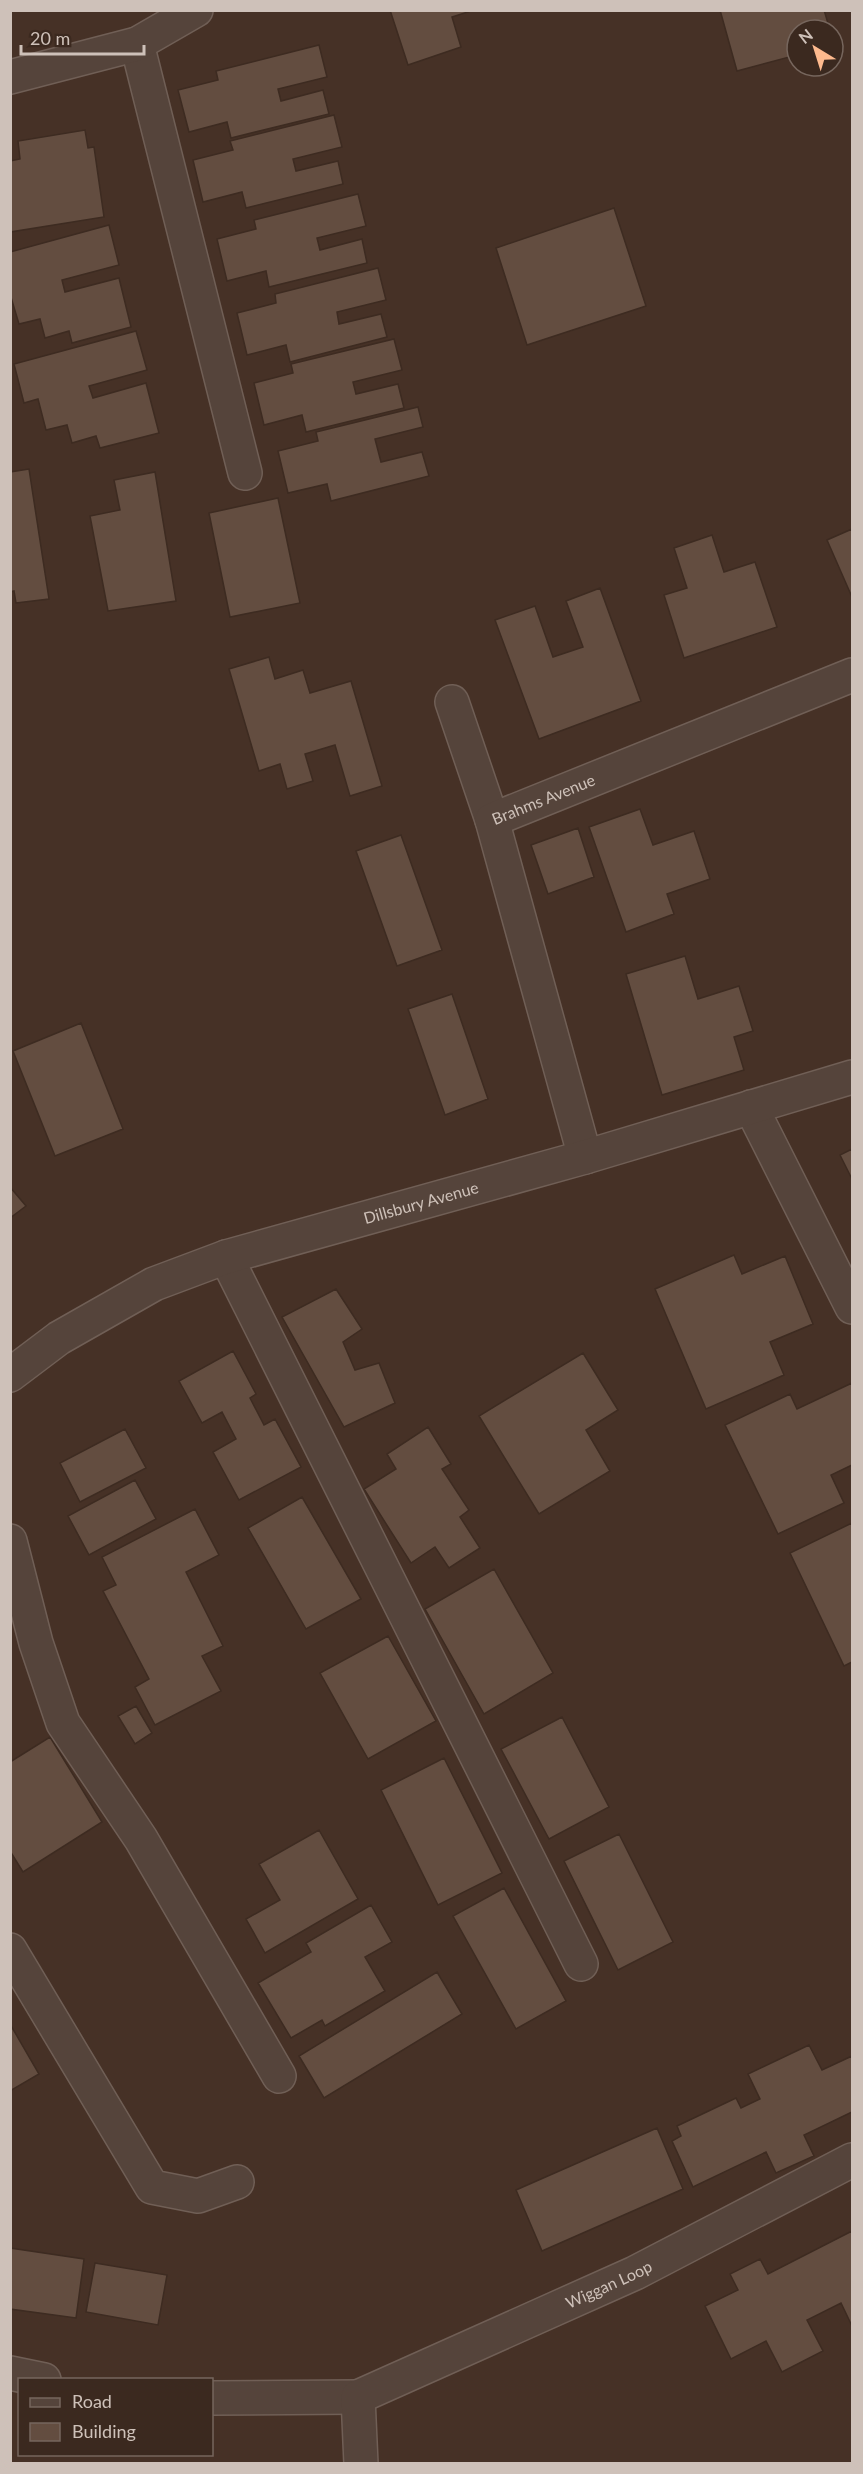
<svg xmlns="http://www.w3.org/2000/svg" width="863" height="2474" font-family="Lato,sans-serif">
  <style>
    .building { fill: #634d40; stroke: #3d2b21; stroke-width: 1.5 }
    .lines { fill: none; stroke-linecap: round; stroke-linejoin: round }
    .minor-casing { stroke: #705f56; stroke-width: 36 }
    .minor { stroke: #55443b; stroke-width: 33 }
    .labels { text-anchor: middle; stroke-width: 4.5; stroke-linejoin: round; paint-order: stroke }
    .street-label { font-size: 16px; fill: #cec1b9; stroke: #3b291f }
  </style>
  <rect width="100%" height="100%" fill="#463126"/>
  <path class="building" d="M390 10H470L471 11 452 17 461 47 408 65Z
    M720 10H824L830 30H797V55L737 71Z
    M319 45 327 77 278 89 281 101 323 90 329 114 231 138 227 122 189 132 178 90 218 80 216 71Z
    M334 115 342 147 293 159 296 171 338 161 343 184 246 208 242 192 203 202 193 160 233 150 230 141Z
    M85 130 88 148 94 147 104 217 10 232V161L20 159 18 141Z
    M358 194 366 226 317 238 320 250 362 239 367 263 269 287 266 271 227 281 217 239 256 229 254 220Z
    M614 208 646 306 527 345 496 248Z
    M109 225 119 265 62 280 65 292 119 278 131 327 72 343 69 331 45 338 40 319 19 324 10 294V252Z
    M378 268 386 300 337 312 339 324 381 314 387 337 290 362 286 345 247 355 237 313 276 303 275 294Z
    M136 331 147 370 89 386 93 398 146 383 159 433 100 448 96 436 72 443 67 425 46 430 38 399 24 403 14 364Z
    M394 339 402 370 353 382 356 394 398 384 404 408 306 432 302 415 264 425 254 383 293 373 291 364Z
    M418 407 423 427 375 439 381 462 422 452 429 476 331 501 327 484 288 493 278 451 318 441 316 432Z
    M29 469 49 599 16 603 14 591 10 592V472Z
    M155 472 176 601 108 611 90 516 120 510 114 480Z
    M278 498 300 603 230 617 209 513Z
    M852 529V597L827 540Z
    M712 535 724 572 755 562 777 627 684 658 664 595 687 588 674 548Z
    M600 588 641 701 539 739 495 620 535 606 553 657 583 647 566 601Z
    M269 657 275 679 303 670 310 693 351 681 382 786 350 796 335 745 305 754 313 781 287 789 280 764 259 771 229 669Z
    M640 809 653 845 694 831 710 879 667 894 674 914 626 932 589 827Z
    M578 828 594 877 548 894 531 845Z
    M401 835 442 950 397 966 356 851Z
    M685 956 698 999 739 986 753 1031 734 1037 744 1070 662 1095 626 974Z
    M452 994 488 1099 445 1115 408 1009Z
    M81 1023 123 1129 55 1156 13 1051Z
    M852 1149V1179L840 1155Z
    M10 1187 26 1206 10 1218Z
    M734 1255 742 1274 785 1256 813 1324 770 1342 784 1375 706 1409 655 1289Z
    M336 1289 362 1329 343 1342 355 1370 379 1363 395 1403 344 1427 282 1317Z
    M233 1351 256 1394 250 1398 264 1425 275 1419 301 1467 239 1500 213 1452 236 1439 222 1412 202 1423 179 1381Z
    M583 1353 618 1410 586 1430 610 1471 539 1514 479 1416Z
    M852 1383V1465L831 1475 844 1503 778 1534 725 1425 790 1394 797 1409Z
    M428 1427 451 1464 442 1469 469 1510 460 1517 480 1548 449 1568 435 1547 411 1563 364 1489 396 1469 387 1454Z
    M125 1429 146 1468 80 1502 60 1463Z
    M135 1480 156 1519 89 1555 68 1516Z
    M302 1497 361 1599 306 1629 248 1528Z
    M195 1509 219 1555 186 1572 223 1646 202 1656 221 1691 155 1725 135 1687 149 1679 103 1591 116 1585 102 1557Z
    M852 1523V1662L844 1666 790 1553Z
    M494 1569 553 1673 484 1714 425 1609Z
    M388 1636 436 1721 368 1759 320 1673Z
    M136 1706 152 1733 135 1744 118 1716Z
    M562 1717 609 1807 549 1839 501 1749Z
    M50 1737 102 1822 23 1872 10 1851V1762Z
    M444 1758 502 1873 438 1905 381 1790Z
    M319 1830 358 1899 265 1953 246 1919 280 1900 259 1864Z
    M619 1834 673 1942 618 1970 564 1861Z
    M504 1888 566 2001 516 2029 453 1916Z
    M371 1905 392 1942 365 1957 385 1991 325 2026 322 2020 291 2038 258 1983 311 1952 306 1943Z
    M437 1972 462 2014 324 2098 299 2056Z
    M10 2024 39 2074 10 2091Z
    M809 2045 822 2070 852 2056V2112L804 2135 814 2156 776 2173 766 2152 693 2187 672 2141 681 2136 677 2126 736 2098 741 2108 760 2099 748 2074Z
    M657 2128 683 2189 542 2251 516 2190Z
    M852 2231V2326L841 2303 807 2320 823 2351 782 2372 766 2341 731 2359 705 2306 738 2290 730 2274 760 2259 768 2274Z
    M10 2248 84 2259 76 2318 10 2309Z
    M95 2263 167 2275 158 2325 86 2312Z"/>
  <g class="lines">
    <g class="minor-casing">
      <g id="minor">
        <path d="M137 44 245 473"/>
        <path d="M10 77 137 44 196 10"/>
        <path d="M452 702 492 820"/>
        <path d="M751 1107 852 1307"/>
        <path id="s1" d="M585 1157 492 820 852 675"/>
        <path d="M226 1257 581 1964"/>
        <path id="s2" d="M10 1375 59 1338 154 1284 226 1257 585 1157 852 1077"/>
        <path d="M10 1541 36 1643 63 1723 141 1839 279 2076"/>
        <path d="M10 1950 152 2187 198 2196 237 2182"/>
        <path d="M10 2373 44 2380"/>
        <path d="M212 2398 358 2397"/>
        <path id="s3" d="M361 2464 358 2397 635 2273 852 2160"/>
      </g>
    </g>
    <use href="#minor" class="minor"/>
  </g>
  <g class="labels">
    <g class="street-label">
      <text dy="6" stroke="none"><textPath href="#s1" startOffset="405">Brahms Avenue</textPath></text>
      <text dy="6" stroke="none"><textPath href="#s2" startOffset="450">Dillsbury Avenue</textPath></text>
      <text dy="6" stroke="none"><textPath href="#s3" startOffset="342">Wiggan Loop</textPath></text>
    </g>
  </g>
  <rect width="863" height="2474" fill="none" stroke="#cec1b9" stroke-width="24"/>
  <rect x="18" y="2378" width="195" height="78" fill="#3b291f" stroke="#76665d" stroke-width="1.5"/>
  <rect x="30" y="2398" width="30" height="9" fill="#55443b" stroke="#76665d" stroke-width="1.5"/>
  <text x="72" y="2408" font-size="18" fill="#cec1b9">Road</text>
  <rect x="30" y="2423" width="30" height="18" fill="#634d40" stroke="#76665d" stroke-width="1.5"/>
  <text x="72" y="2438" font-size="18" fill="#cec1b9">Building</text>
  <g transform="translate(815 48) rotate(322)"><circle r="28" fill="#3b291f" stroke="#76665d" stroke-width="1.5"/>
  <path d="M0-4.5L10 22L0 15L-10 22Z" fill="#feba8e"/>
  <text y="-9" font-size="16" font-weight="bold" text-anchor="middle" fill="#cec1b9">N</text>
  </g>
  <path d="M21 45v9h123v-9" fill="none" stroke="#cec1b9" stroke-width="3"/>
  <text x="30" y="45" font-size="18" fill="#cec1b9" stroke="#3b291f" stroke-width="4.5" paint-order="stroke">20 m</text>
</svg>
